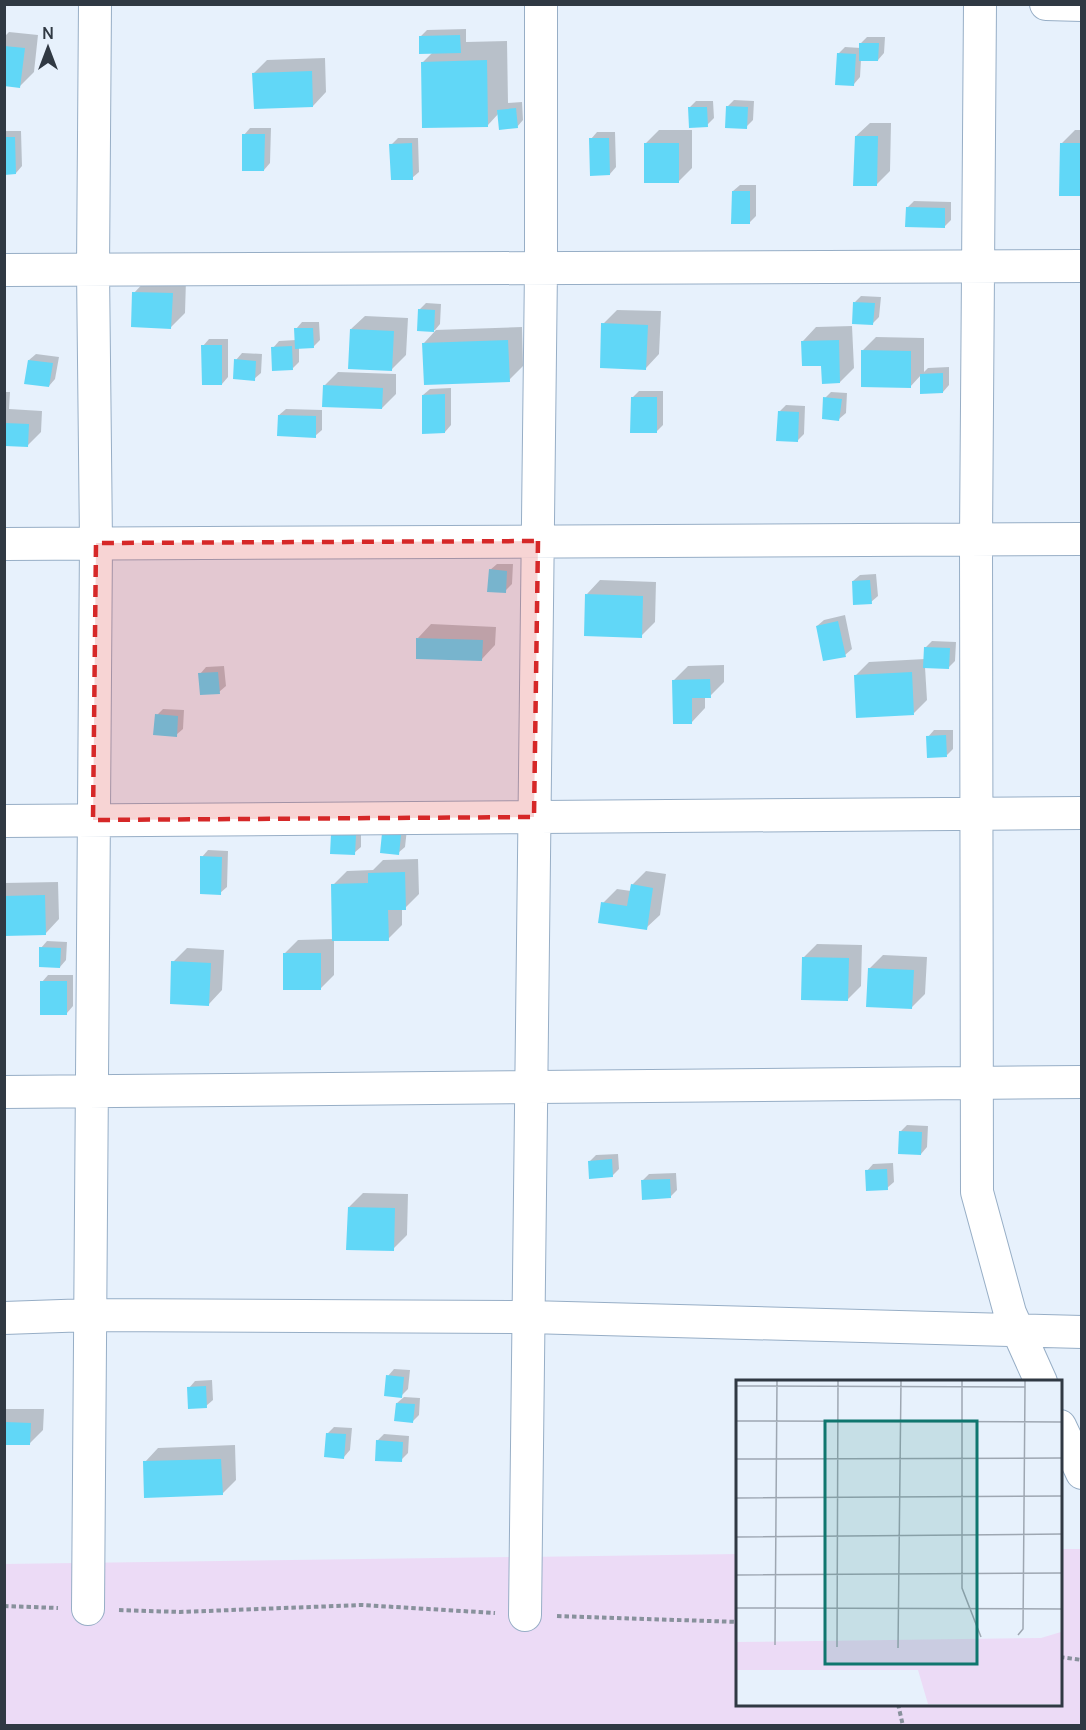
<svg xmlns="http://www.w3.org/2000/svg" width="1086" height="1730" font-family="Manrope,sans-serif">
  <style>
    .green { fill: #ecdbf6 }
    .shadow { fill: #0003 }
    .building { fill: #61d7f7 }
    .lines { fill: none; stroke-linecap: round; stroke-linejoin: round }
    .minor-casing { stroke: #97aec6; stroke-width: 34 }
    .path { stroke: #88919c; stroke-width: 4; stroke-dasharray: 4.5 3; stroke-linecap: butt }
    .minor { stroke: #fff; stroke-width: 32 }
    .marked { fill: #d62828; fill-opacity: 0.2; stroke: #d62828; stroke-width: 4.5; stroke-dasharray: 12 8; stroke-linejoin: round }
    .inset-road { fill: none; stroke: #9ea7b2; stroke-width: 1.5 }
    .view { fill: #0f766e; fill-opacity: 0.15; stroke: #0f766e; stroke-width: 3 }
    .inset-edge { fill: none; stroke: #303943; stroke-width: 3 }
  </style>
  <rect width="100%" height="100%" fill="#e7f1fc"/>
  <path class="green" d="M1061 1549H1081V1725H5L4 1564 738 1554V1704H1060Z"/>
  <path class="shadow" d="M466 29V42L507 41 508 103 522 102 523 120 517 127 499 113 488 125 422 63 433 52 420 37 427 30Z
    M9 32 38 35 34 72 20 86 4 85V37Z
    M867 37H885L884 53 878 60H861L860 77 854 84 838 54 845 47 861 48V43Z
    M325 58 326 92 313 106 254 73 267 60Z
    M734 100 754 101 753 120 746 127 727 107Z
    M696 101H713L714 118 707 125 689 108Z
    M870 123H891L890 171 876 185 856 136Z
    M250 128H271L270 163 264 170 244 135Z
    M659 130H692V168L678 182 645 144Z
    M1075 130H1082V194L1061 144Z
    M4 131H21L22 166 16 173H4Z
    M597 132H615L616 167 610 174 591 139Z
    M398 138H418L419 172 412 178 391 145Z
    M740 185H756V216L749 223 733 191Z
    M914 201 951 202V220L944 227 907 208Z
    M147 279 186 280 185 313 171 327 134 293Z
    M861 296 881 297 879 317 873 323 855 302Z
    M426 303 441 304 440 324 435 330 522 327 523 366 509 380 424 343 436 330 418 329 419 310Z
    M617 310 661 311 659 354 646 368 603 324Z
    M365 316 408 318 406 355 392 369 351 329Z
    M302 322H319L320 340 313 347H299V362L293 368 273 348 279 341 296 340V329Z
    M852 326 854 368 840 382 803 341 816 327Z
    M876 337 924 338V372L928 368 949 367V385L943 392 921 375 910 387 863 350Z
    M209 339H228V377L222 384 203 346Z
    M242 353 262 354 261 373 254 379 236 360Z
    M36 354 59 357 55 379 49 386 29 360Z
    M338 372 396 374V394L382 408 324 386Z
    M451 388V425L445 432 423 395 430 389Z
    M639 391H663V425L656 432 632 398Z
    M4 392H10L9 409 42 411 41 432 27 446 4 444Z
    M831 392 847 393 846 413 839 419 825 398Z
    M786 405 805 406 804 434 797 441 779 412Z
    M286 409 322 410V430L315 436 279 415Z
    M497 564H513L512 584 505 591 490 570Z
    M876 574 878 596 871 602 853 581 860 575Z
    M600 580 656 582 655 622 641 636 587 594Z
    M845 615 852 649 845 655 817 626 824 620Z
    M431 624 496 627 495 645 482 659 418 638Z
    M932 641 956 642 955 661 948 668 925 667 927 700 914 713 855 676 869 662 925 659 926 647Z
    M724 665V682L710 696H705V708L692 722 674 680 688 666Z
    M224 666 226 686 219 692 200 674 206 667Z
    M163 709 184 710 183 729 176 735 157 715Z
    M934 730H953V749L947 755 928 737Z
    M390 827 407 829 405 847 398 853 382 851Z
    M361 829V847L354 853 332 835Z
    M208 850 228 851 227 887 220 893 202 857Z
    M418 859 419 894 405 908H402V925L388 939 334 940V975L321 988 284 954 298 940 334 939 333 885 347 871 373 870 383 860Z
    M646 871 666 874 660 915 646 928 603 903 617 889 631 891 632 885Z
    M58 882 59 919 46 933 4 935V883Z
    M47 941 67 942 66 960 60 967 41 948Z
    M817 944 862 945 861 986 847 1000 803 958Z
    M187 948 224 950 222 990 209 1004 173 962Z
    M883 955 927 957 925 994 911 1008 869 969Z
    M48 975H73V1006L67 1013 42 982Z
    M907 1125 928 1126 927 1147 921 1154 900 1132Z
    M618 1154 619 1169 612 1176 589 1162 596 1155Z
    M893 1163 894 1182 887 1188 867 1171 873 1164Z
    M676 1173 677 1190 670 1197 642 1181 649 1174Z
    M363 1193 408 1194 407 1235 393 1249 349 1207Z
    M394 1369 410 1370 408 1389 401 1396 388 1376Z
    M212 1380 213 1400 206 1406 189 1388 195 1381Z
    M404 1397 420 1398 419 1415 413 1421 397 1403Z
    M4 1409H44L43 1430 29 1444 4 1443Z
    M334 1427 352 1428 350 1450 344 1457 327 1434Z
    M384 1434 409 1436 408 1453 401 1460 377 1441Z
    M235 1445 236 1480 222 1494 145 1462 158 1448Z"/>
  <path class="building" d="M460 35 461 53 419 54V36Z
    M859 43H879L878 61H859Z
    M4 46 25 48 20 88 4 86Z
    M837 53 856 54 854 86 835 85Z
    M487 60 488 127 422 128 421 62Z
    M312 71 313 107 254 109 252 73Z
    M726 106 748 107 747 129 725 128Z
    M688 107H707L708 127 689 128Z
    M516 108 518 128 499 130 497 110Z
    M242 134H265L264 171H242Z
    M855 136H878L877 186H853Z
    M4 137H15L16 174 4 175Z
    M589 138H609L610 175 590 176Z
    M412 143 413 180H391L389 144Z
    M644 143H679V183H644Z
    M1060 143H1082V196H1059Z
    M732 191H750V224H731Z
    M906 207 945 208V228L905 227Z
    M132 292 173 293 171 329 131 327Z
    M853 302 875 303 873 325 852 324Z
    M418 309 435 310 434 332 417 331Z
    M601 323 648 325 646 370 600 368Z
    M294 328H313L314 348 295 349Z
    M350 329 394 331 392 371 348 369Z
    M508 340 510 382 424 385 422 343Z
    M839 340 840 383 822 384 821 366H802L801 341Z
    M201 345H222V385H202Z
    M292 346 293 370 272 371 271 347Z
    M861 350 911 351V388L861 387Z
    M234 359 256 361 255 381 233 379Z
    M28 360 53 363 49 387 24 384Z
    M943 373V393L920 394V374Z
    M323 385 383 388 382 409 322 407Z
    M445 394V433L422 434V395Z
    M631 397H657V433H630Z
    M823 397 842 399 839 421 822 419Z
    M778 411 799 412 798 442 776 441Z
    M278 415 316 416V438L277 436Z
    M5 423 29 424 28 447 5 446Z
    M489 569 507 571 506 593 487 592Z
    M870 580 872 604 853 605 852 581Z
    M585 594 643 596 642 638 584 636Z
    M838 621 846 657 823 661 816 626Z
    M416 638 483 640 482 661 416 659Z
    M924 647 950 648 949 669 923 668Z
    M218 672 220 694 200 695 198 673Z
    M912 672 914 715 856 718 854 675Z
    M710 679 711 698H692V724H673L672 680Z
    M155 714 178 716 177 737 153 735Z
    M946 735 947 757 927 758 926 736Z
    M382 833 401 835 399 855 380 853Z
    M331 834 356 835 355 855 330 854Z
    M200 856 222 857 221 895 200 894Z
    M405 872 406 910H388L389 941H332L331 884 368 883V873Z
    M631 884 653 888 647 930 598 923 601 902 627 906Z
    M45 895 46 935 4 936V896Z
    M39 947 61 948 60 968 39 967Z
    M283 953H321V990H283Z
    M802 957 849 958 848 1001 801 1000Z
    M171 961 211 963 209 1006 170 1004Z
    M868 968 914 970 912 1009 866 1007Z
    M40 981H67V1015H40Z
    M899 1131 922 1132 921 1155 898 1154Z
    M612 1159 613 1177 589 1179 588 1161Z
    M887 1169 888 1190 866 1191 865 1170Z
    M670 1179 671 1198 642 1200 641 1180Z
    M348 1207 395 1208 394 1251 346 1250Z
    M386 1375 404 1377 402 1398 384 1396Z
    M206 1386 207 1408 188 1409 187 1387Z
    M396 1403 415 1404 413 1423 394 1421Z
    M5 1422 31 1423 30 1445H5Z
    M326 1433 346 1434 344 1459 324 1457Z
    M376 1440 403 1442 402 1462 375 1461Z
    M221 1459 223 1495 144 1498 143 1461Z"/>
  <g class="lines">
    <g class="minor-casing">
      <path id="minor" d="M980 4 976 540 977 1192 1010 1313 1041 1382
        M1046 4 1082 5
        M4 270 1082 266
        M4 544 1082 539
        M4 821 1082 813
        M4 1092 1082 1082
        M4 1318 90 1315 529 1317 1082 1332
        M1060 1426 1082 1473
        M88 1609 96 543 93 269 95 4
        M525 1615 541 268V4"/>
    </g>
    <path class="path" d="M4 1606 58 1608
      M119 1610 180 1612 362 1605 495 1613
      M557 1616 738 1622
      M1060 1657 1082 1660
      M898 1704 903 1726"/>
    <use href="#minor" class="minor"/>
  </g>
  <path class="marked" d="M538 541 534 817 93 820 96 543Z"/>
  <g transform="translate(736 1380)">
    <rect width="326" height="326" fill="#e7f1fc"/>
    <path d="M325 252V324H192L182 290H0V262L305 258Z" fill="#ecdbf6"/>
    <path class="inset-road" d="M226 1V208L245 257M0 6 289 7V1M0 41 326 42M0 79 326 78M0 118 326 116M0 157 326 154M0 195 326 193M0 228 326 229M282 255 287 249 289 7M39 265 41 1M101 267 102 1M162 268 165 1"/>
    <path class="view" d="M89 41H241V284H89Z"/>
    <rect width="326" height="326" class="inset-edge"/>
  </g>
  <rect width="1086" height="1730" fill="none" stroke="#303943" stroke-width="12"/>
  <g transform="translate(48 48)" stroke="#e7f1fc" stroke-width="4.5" paint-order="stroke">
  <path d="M0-4.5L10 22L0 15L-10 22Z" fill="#303943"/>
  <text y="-9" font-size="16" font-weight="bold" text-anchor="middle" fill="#303943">N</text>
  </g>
</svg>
